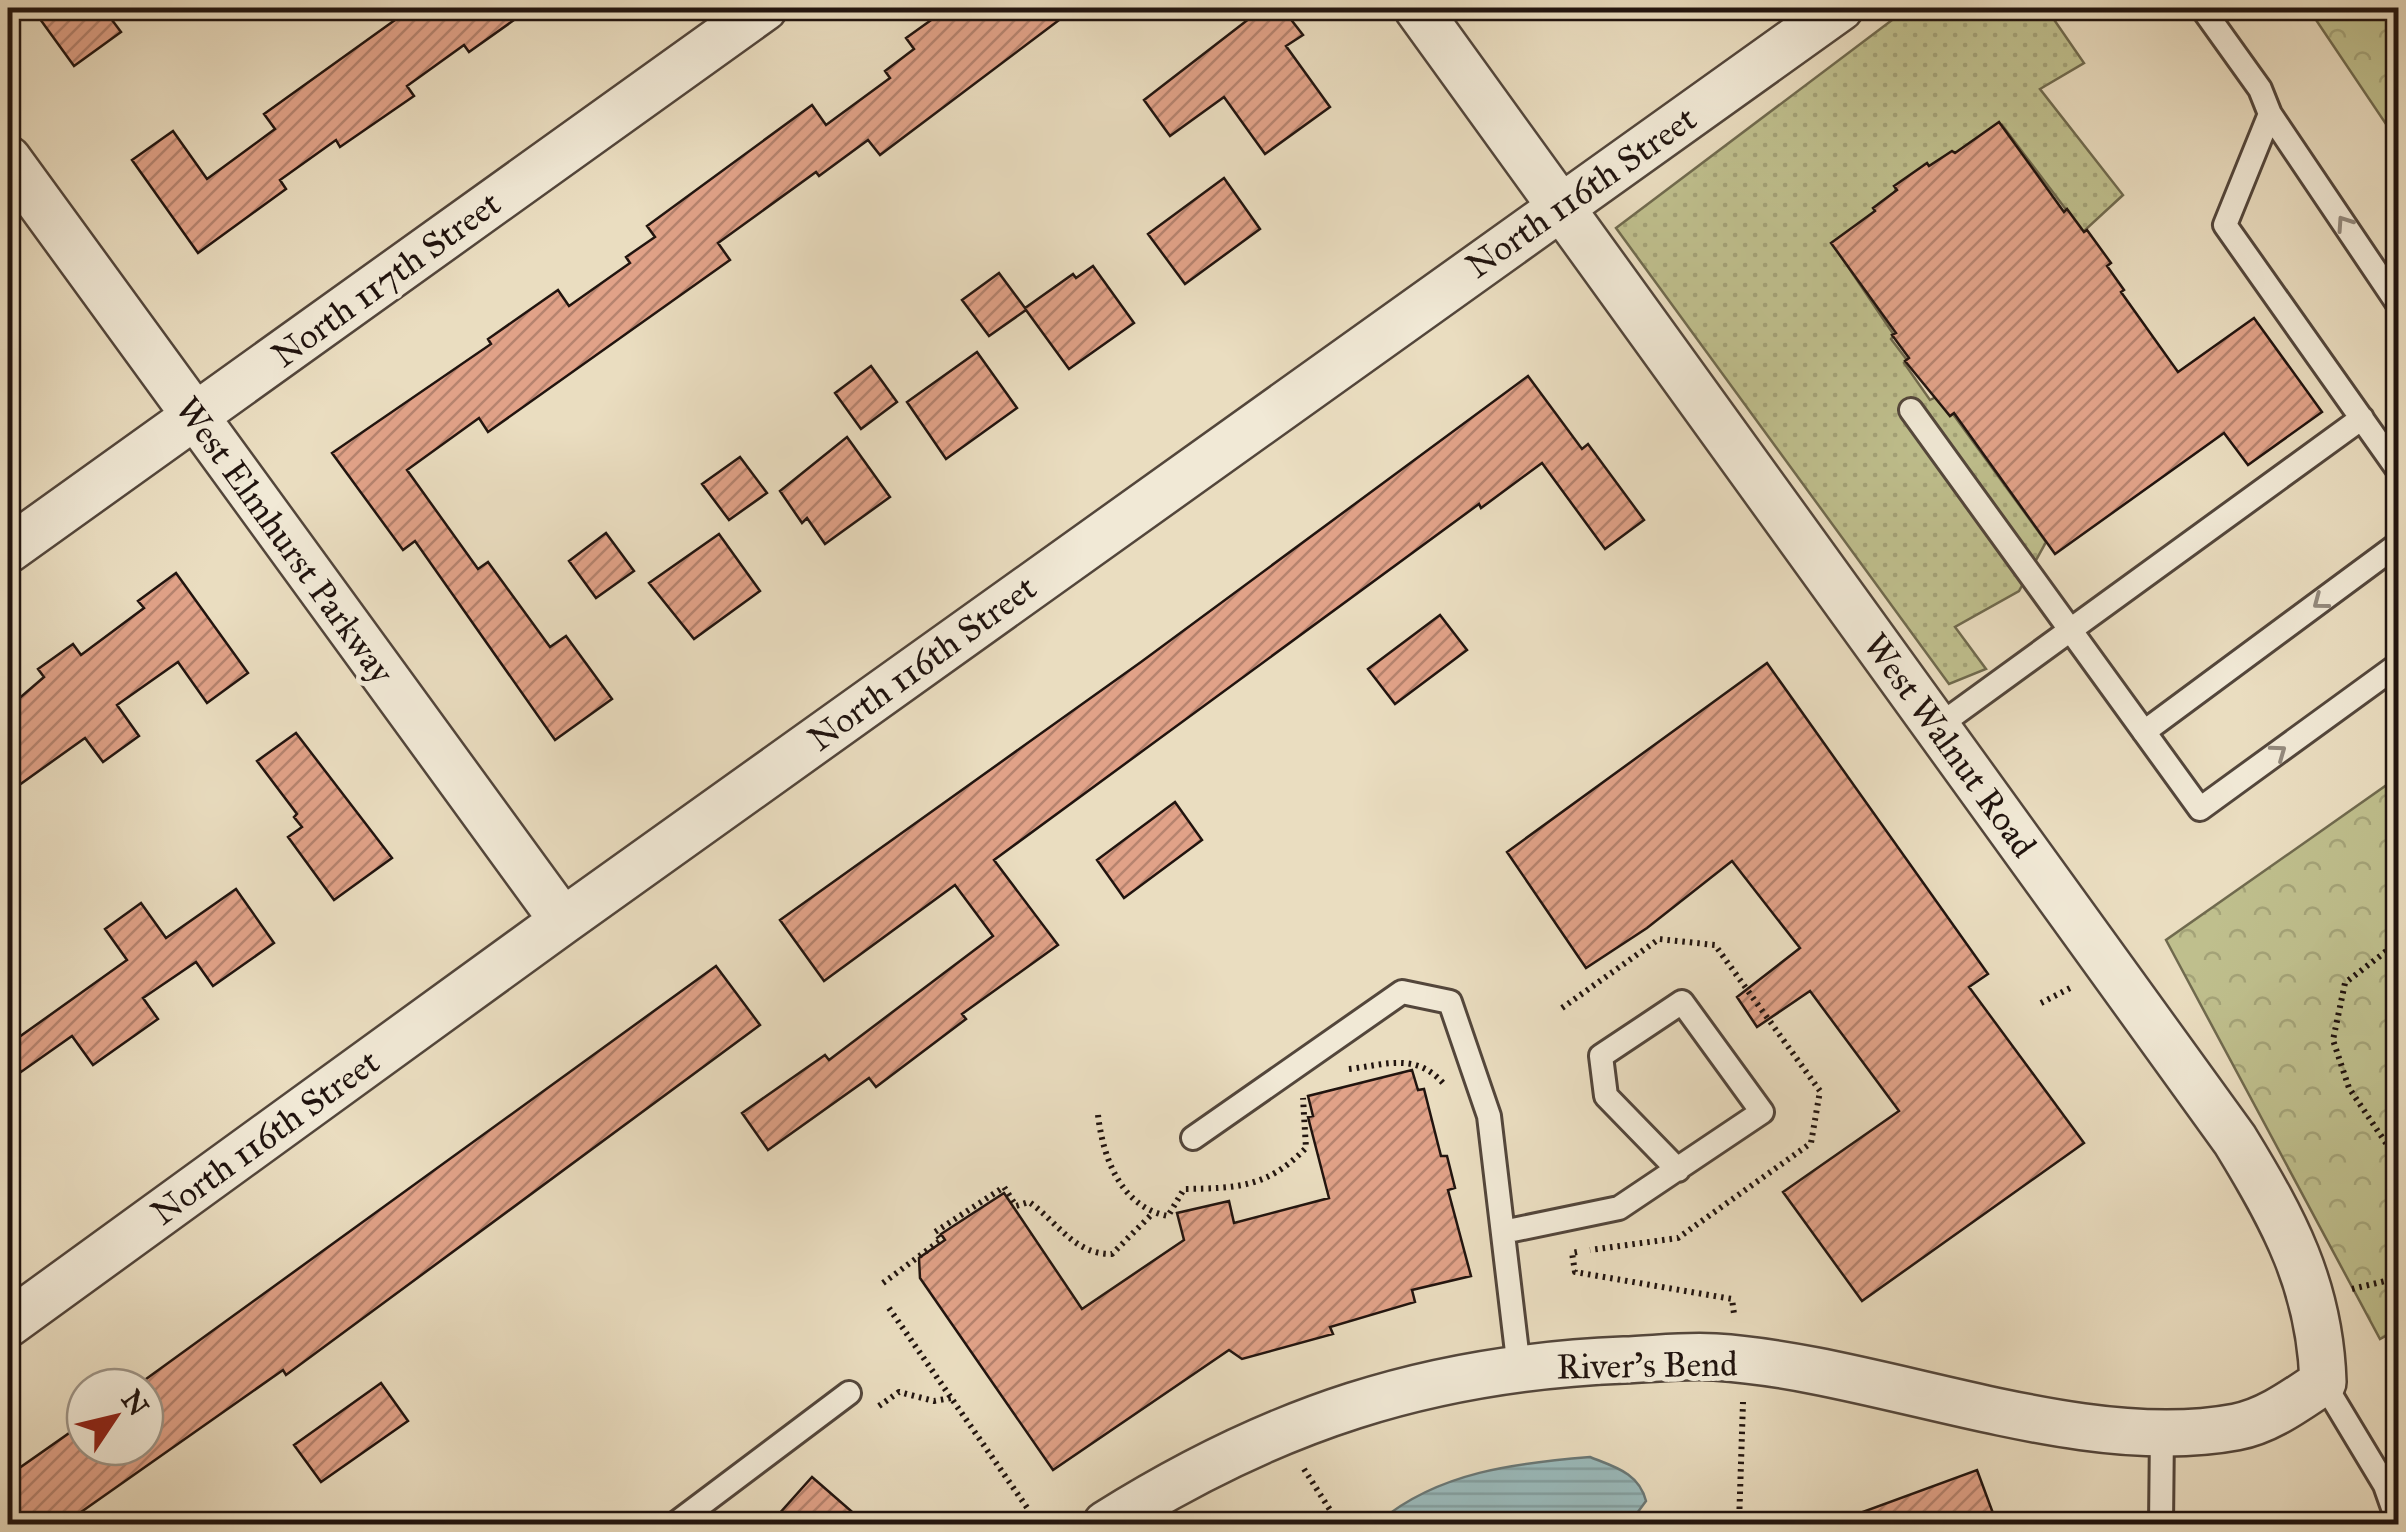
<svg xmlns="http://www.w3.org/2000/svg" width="2406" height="1532" font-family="'IM FELL Great Primer',serif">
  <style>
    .grass { fill: url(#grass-dots); stroke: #706a4e; stroke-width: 2.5 }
    .forest { fill: url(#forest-crowns); stroke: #706a4e; stroke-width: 2.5 }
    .water { fill: url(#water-rules); stroke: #6a7876; stroke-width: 2.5 }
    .building { fill: url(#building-hatch); stroke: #21140f; stroke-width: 2.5 }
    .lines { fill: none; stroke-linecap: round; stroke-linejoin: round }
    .service-casing { stroke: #53463b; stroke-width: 28 }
    .minor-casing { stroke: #53463b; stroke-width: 50 }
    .path { stroke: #21140f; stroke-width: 6; stroke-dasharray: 2.5 5; stroke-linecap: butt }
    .service { stroke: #f1e9d6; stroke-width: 22 }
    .minor { stroke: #f1e9d6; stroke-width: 45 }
    .oneway { stroke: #93897c }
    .labels { text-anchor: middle; stroke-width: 10; stroke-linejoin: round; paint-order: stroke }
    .street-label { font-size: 35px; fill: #21140f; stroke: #f1e9d6 }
  </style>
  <defs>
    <pattern id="grass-dots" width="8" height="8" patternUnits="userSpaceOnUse" patternTransform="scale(2.5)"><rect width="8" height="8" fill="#bfbf8d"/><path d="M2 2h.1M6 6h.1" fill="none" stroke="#a4a378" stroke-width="1.8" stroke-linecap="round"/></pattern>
    <pattern id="forest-crowns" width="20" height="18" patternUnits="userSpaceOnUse" patternTransform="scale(2.5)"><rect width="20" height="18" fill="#bfbf8d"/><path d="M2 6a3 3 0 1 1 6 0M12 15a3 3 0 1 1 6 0" fill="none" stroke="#a4a378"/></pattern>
    <pattern id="water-rules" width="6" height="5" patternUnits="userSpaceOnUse" patternTransform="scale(2.5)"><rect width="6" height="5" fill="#9ababb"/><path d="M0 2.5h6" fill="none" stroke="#849fa0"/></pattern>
    <pattern id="building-hatch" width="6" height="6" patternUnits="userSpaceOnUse" patternTransform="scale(2.5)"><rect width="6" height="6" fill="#e1a288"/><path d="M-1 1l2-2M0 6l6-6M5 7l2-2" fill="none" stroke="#b6836e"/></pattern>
  </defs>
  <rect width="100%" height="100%" fill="#eaddc0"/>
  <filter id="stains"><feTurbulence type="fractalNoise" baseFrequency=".002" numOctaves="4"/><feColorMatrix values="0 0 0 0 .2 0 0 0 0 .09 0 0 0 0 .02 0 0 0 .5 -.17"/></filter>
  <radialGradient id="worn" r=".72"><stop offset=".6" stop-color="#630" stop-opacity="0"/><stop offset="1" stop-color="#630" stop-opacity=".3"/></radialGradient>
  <path class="grass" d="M1908 8H2046L2084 63 2040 89 2123 195 2083 232 2002 125 1958 155 1897 185C1892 210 1852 229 1832 243L1894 335 1891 339 1907 360 1904 363 1930 400 1936 397 1950 416 1953 414 2046 542 2019 591 1955 627 1986 669 1949 684 1616 228Z"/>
  <path class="forest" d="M2308 8H2398V142Z
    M2398 777V1329L2380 1339 2166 940Z"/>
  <path class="water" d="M1590 1457C1615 1467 1639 1473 1646 1501L1629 1524 1380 1521C1439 1472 1516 1463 1590 1457Z"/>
  <path class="building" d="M32 8H103L121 32 74 66Z
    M386 8H531L469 52 464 45 407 86 414 96 340 147 336 140 280 180 286 189 198 253 132 160 173 131 207 179 275 129 264 114 395 20Z
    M948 8H1075L880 155 868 140 819 176 816 172 718 243 730 260 488 432 479 418 407 470 478 569 488 562 550 647 566 636 612 699 555 740 415 541 403 550 332 453 491 344 488 339 558 290 569 306 630 263 626 257 655 237 647 226 812 105 826 125 890 78 885 71 914 49 906 38Z
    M1263 8H1282L1303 35 1286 46 1330 107 1265 154 1224 97 1170 136 1144 100Z
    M1999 122 2064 212 2067 209 2084 232 2087 230 2111 263 2107 266 2124 290 2121 292 2178 372 2254 318 2322 412 2248 465 2224 433 2055 554 1954 413 1950 416 1905 361 1909 358 1892 335 1896 333 1831 243 1875 211 1873 208 1897 190 1894 186 1927 163 1929 166 1952 151 1955 153Z
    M1224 178 1260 229 1185 284 1148 234Z
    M1093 266 1134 323 1069 369 1026 310 989 336 962 300 999 273 1025 308 1073 274 1076 278Z
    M977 352 1017 408 946 459 907 402Z
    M871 366 897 402 861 429 835 393Z
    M1528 376 1582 449 1588 444 1644 520 1605 549 1542 463 1481 508 1479 504 994 860 1058 945 962 1014 966 1019 876 1087 869 1078 768 1150 742 1113 825 1055 829 1060 993 936 955 885 824 981 780 920 1141 662Z
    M847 437 890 497 825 544 807 518 802 523 780 491Z
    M740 457 767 493 729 520 702 484Z
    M606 533 634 571 596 598 569 561Z
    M719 534 760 591 694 639 649 583Z
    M176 573 248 673 207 703 178 662 117 705 139 736 103 762 85 738 8 793V708L44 677 38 669 73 644 81 655 144 608 138 601Z
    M1440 615 1467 650 1395 704 1368 669Z
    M1767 663 1988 974 1969 987 2084 1143 1862 1301 1783 1192 1899 1111 1810 991 1757 1027 1737 997 1800 948 1732 861 1647 928 1586 968 1507 852Z
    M296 733 392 858 334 900 288 837 302 827 294 817 297 814 257 761Z
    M1175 802 1202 840 1124 898 1097 860Z
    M236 889 274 943 213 986 196 962 143 998 158 1019 93 1065 72 1036 21 1072 8 1045 127 960 105 929 141 903 166 938Z
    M716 966 760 1025 286 1375 283 1370 64 1524H8V1476L85 1422V1447H145V1387H135Z
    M1412 1070 1418 1090 1424 1089 1441 1156H1447L1455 1188 1448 1190 1471 1276 1412 1290 1415 1302 1330 1327 1333 1334 1242 1359 1229 1350 1053 1470 920 1278 919 1258 945 1240 941 1234 1004 1193 1082 1309 1184 1240 1177 1213 1229 1201 1234 1223 1329 1198 1308 1117 1313 1116 1308 1096Z
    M381 1383 408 1421 321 1482 294 1445Z
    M1977 1470 1997 1524H1839L1838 1521Z
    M812 1477 866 1524H770Z"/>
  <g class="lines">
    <g class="service-casing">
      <path id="service" d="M2202 8 2260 89 2270 114 2225 225 2398 470
        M2270 114 2398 304
        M1911 410 2200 809 2398 665
        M1937 727 2362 418
        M2144 732 2398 544
        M1193 1138 1402 992 1450 1002 1489 1116 1519 1369
        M1503 1232 1619 1208 1762 1112 1682 1002 1601 1056 1606 1096 1678 1170
        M2323 1382 2385 1485 2398 1522
        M675 1524 849 1393
        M2161 1524 2162 1431"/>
    </g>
    <g class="minor-casing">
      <path id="minor" d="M8 159 563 921
        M8 550 764 8
        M8 1324 563 921 1840 8
        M1106 1524C1273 1419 1427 1368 1624 1360 1654 1359 1685 1355 1715 1357 1877 1367 2078 1457 2236 1427 2268 1421 2296 1400 2323 1382 2320 1286 2284 1220 2235 1140L1417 8"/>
    </g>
    <path class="path" d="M2398 942 2345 983 2333 1040 2349 1088 2398 1161
      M2041 1003 2074 986
      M1562 1008 1659 939 1715 945 1820 1091 1811 1143 1678 1238 1590 1250
      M1349 1069C1385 1065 1415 1052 1443 1083
      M1098 1115C1103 1158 1121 1207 1168 1216L1184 1189C1237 1188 1267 1188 1306 1148L1303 1098
      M1577 1252 1572 1253 1575 1272 1732 1299 1734 1314
      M883 1283 941 1240 935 1232 1004 1187 1016 1206 1029 1202C1057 1221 1074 1255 1112 1254L1153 1213
      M2352 1289 2398 1278
      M889 1308 1028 1509
      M879 1406 899 1392 934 1401 951 1398
      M1304 1469 1339 1524
      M1739 1524 1743 1402"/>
    <use href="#service" class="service"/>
    <use href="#minor" class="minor"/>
  </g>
  <defs><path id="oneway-chevron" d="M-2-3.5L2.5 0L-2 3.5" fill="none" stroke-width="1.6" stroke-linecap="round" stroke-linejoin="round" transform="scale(2.5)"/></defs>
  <g class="oneway">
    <use href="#oneway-chevron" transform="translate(2344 223) rotate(-124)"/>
    <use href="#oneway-chevron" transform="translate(2320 602) rotate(143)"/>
    <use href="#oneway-chevron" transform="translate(2279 752) rotate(-36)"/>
  </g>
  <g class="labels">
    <g class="street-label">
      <text transform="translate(1581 192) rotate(-35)" y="12">North 116th Street</text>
      <text transform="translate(386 279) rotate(-36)" y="12">North 117th Street</text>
      <text transform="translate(285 540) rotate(54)" y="12">West Elmhurst Parkway</text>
      <text transform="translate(922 663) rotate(-36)" y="12">North 116th Street</text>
      <text transform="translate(1950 745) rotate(54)" y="12">West Walnut Road</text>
      <text transform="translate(265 1137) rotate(-36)" y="12">North 116th Street</text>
      <text transform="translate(1647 1365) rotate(-1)" y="12">River's Bend</text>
    </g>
  </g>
  <rect width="2406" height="1532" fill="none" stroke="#eaddc0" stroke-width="40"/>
  <rect x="10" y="10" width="2386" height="1512" fill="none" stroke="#21140f" stroke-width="5"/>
  <rect x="20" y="20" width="2366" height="1492" fill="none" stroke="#21140f" stroke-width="2.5"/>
  <g transform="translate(115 1417) rotate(55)"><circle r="48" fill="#f1e9d6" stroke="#9e9486" stroke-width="2.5"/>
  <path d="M0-8L18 38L0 25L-18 38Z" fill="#8f2418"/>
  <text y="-15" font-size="28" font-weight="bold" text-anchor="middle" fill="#21140f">N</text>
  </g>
  <rect width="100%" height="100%" filter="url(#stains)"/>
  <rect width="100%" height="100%" fill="url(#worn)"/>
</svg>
